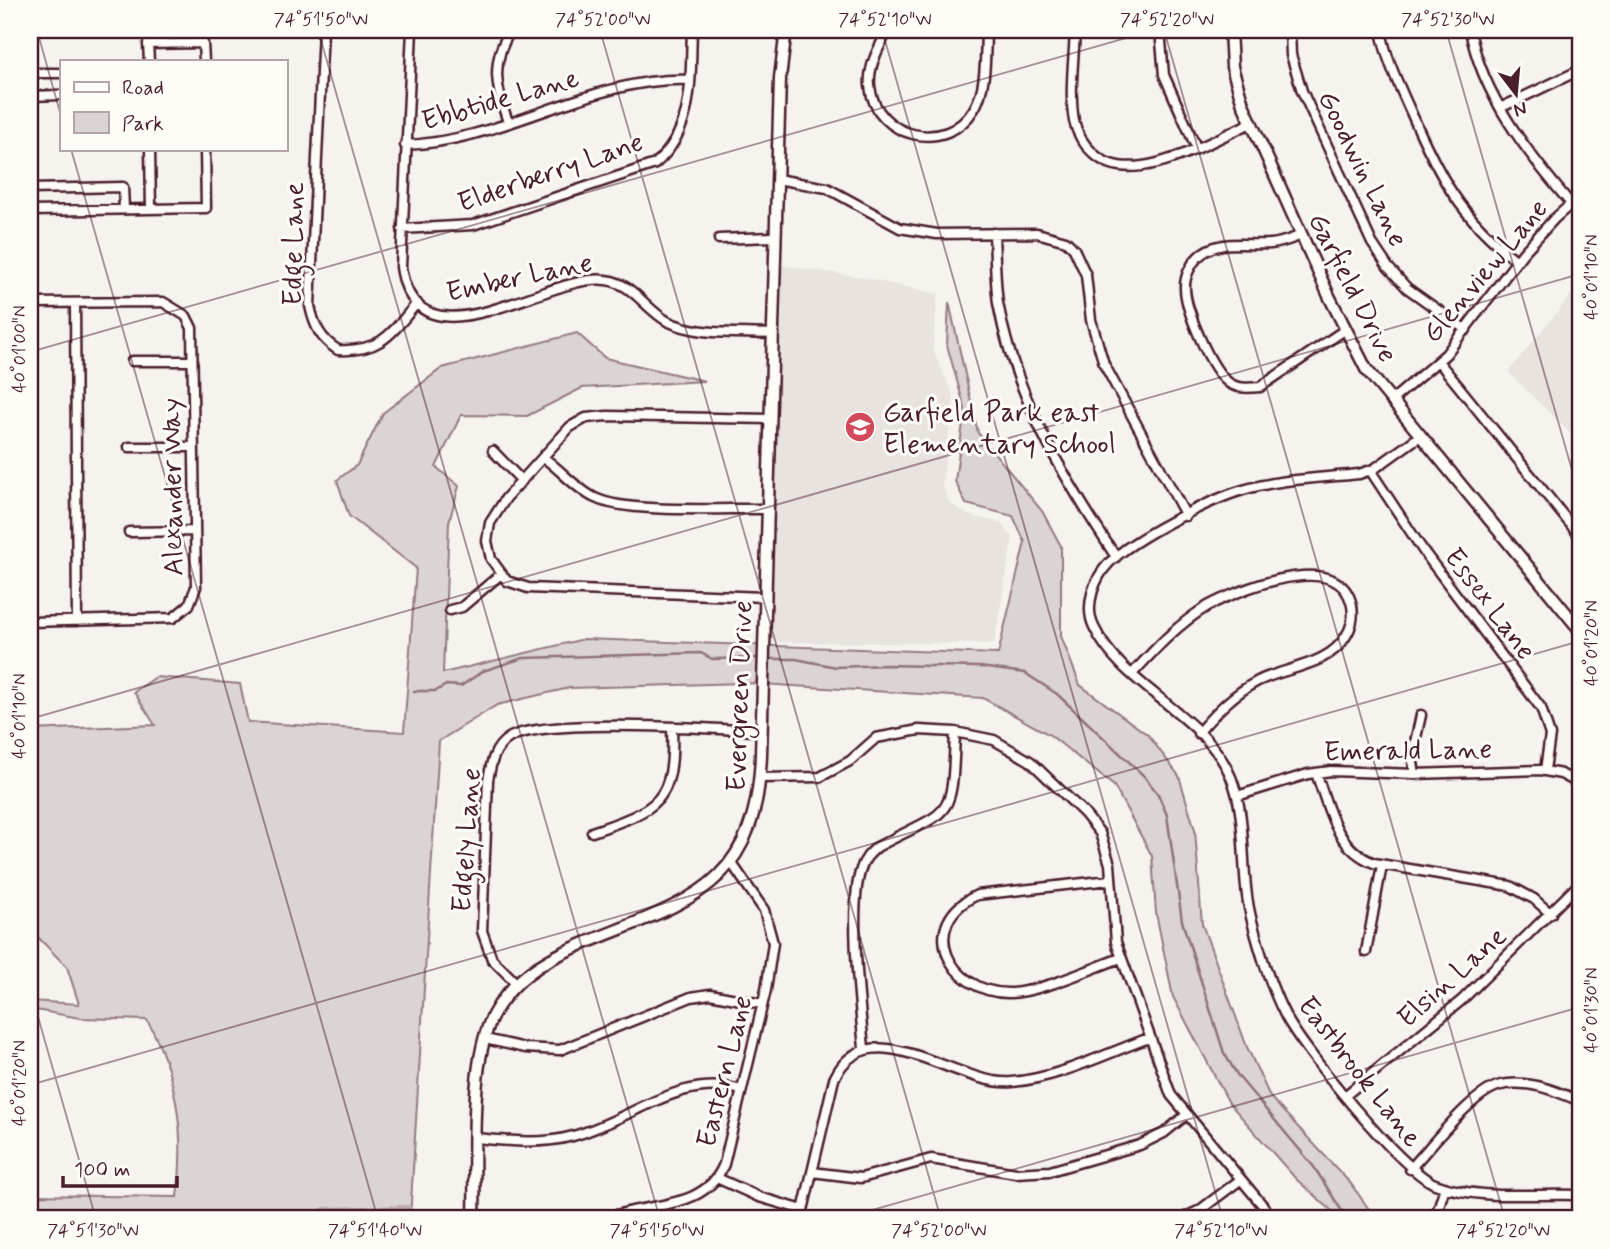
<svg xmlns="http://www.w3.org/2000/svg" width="1610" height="1249" font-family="Mynerve,sans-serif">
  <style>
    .built { fill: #e9e3e0 }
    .green { fill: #dcd4d2; stroke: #937a7e; stroke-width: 2 }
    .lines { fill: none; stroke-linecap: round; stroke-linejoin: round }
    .stream { stroke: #8e7378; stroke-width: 2.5 }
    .canal { stroke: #bbabac; stroke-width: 8 }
    .minor-casing { stroke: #4a1f2b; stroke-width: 13 }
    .tertiary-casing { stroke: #4a1f2b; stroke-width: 15 }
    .minor { stroke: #fdfcf7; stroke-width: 8 }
    .tertiary { stroke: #fdfcf7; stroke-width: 10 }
    .ticks { fill: none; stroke: #4a1f2b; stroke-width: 2; stroke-opacity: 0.45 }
    .labels { text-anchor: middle; stroke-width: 6; stroke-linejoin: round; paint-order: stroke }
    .street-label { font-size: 28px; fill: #4a1f2b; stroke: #fdfcf7 }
    .poi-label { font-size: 28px; fill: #4a1f2b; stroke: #fdfcf7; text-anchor: start }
    .neatline { fill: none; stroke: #4a1f2b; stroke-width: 2.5 }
    .ticks-label { font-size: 18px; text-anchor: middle; fill: #4a1f2b }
  </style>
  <rect width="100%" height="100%" fill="#f6f3ef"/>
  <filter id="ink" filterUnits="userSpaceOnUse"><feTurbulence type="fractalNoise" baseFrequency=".0143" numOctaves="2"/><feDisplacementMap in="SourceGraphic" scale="14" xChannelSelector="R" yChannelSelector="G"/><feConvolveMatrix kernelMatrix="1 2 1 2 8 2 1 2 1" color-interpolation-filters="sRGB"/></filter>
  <g filter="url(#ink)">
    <path class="built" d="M774 264 862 277 938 294 933 349 954 397 942 485 950 503 968 515 1000 523 1013 537 994 644 762 642Z
      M1580 284V437L1576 439 1508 372Z"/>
    <path class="green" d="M949 302 978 433 1042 511 1061 546V636L1080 685 1148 735 1179 776 1195 830 1202 924 1247 1047 1270 1097 1351 1184 1376 1219H1341L1296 1179 1229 1103 1173 997 1156 913 1152 856 1114 786 1050 735 983 698 745 683 569 688 497 705 439 741 410 1219H115L67 1209 35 1215 30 1211V1195L177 1197C186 1136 177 1074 147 1020L80 1018 30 1009V1001L79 1004 67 967 30 929V730L155 725 134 692 156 677 240 684 248 722 404 732 416 568 349 516 337 480 357 465 383 413 442 368 577 333 605 358 705 381 582 388 527 416 461 415 436 467 459 486 449 522 443 673 584 639 998 654 1025 542 1013 516 966 504 955 481 965 409 947 345Z"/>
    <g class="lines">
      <path class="stream" d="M767 659H796L836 667 885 665 980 667 1025 673 1057 694 1144 776 1158 794 1167 815 1182 921 1224 1053 1238 1076 1314 1167 1347 1219
        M414 691H436L446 685 461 686 483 671 523 658 701 653 712 659 760 658"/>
      <path class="canal" d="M308 1219 324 1211 408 1209"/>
      <g class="minor-casing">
        <path id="minor" d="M323 30 310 306C314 325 320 339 338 350 381 352 391 334 417 303
          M412 30 401 267C417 375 548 272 606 280 633 283 645 309 667 321 697 336 740 332 772 334
          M888 30C879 47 868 66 870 86 875 138 947 155 974 109 987 88 985 54 986 30
          M1075 30C1074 59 1069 92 1074 121 1077 133 1084 145 1093 153 1131 191 1210 141 1251 123
          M1160 30 1164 75 1196 147
          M1290 30 1291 55 1302 91 1372 243 1388 267 1407 288 1466 330
          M1381 30C1386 59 1398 83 1410 110 1439 176 1459 216 1517 261
          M1470 30C1482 95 1529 155 1571 204
          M149 61 148 44 203 43 204 61
          M30 73H61
          M30 96 61 95
          M1502 107 1580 70
          M508 122C496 89 490 61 511 30
          M405 145C504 142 591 76 690 80
          M150 149 151 209
          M777 179 827 188 900 228 937 234 1037 233 1066 241 1074 249 1086 275 1091 320 1104 364 1186 516
          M30 189 123 187 124 209
          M30 211 206 208 205 149
          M402 229 473 225 655 164C695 130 690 78 692 30
          M994 233C995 256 995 280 998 303 1015 398 1064 478 1116 557
          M1302 235C1291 239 1282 243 1271 244 1247 246 1217 238 1198 257 1191 264 1185 276 1185 286 1184 308 1211 370 1229 383 1238 389 1250 388 1260 387L1346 329
          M719 239 775 237
          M30 303 163 302 186 316 192 328 196 587 189 605 173 618 30 622
          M75 303 77 621
          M132 361H192
          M1438 361 1580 536
          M1391 401 1446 354 1523 253 1554 219 1580 196
          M1420 436 1374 469 1359 474C1322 478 1279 479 1243 490 1209 500 1134 538 1110 562 1094 578 1084 606 1094 627 1122 687 1205 714 1231 777 1249 822 1239 874 1252 921 1260 952 1270 986 1285 1015 1302 1049 1402 1171 1435 1184 1480 1201 1533 1193 1580 1195
          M129 447H193
          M493 451 522 481
          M544 458C561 470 576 489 595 498 627 514 727 508 767 509
          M1370 470 1424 552 1541 708 1550 735 1545 770
          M129 532 195 531
          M764 597 528 588 507 581 491 559 487 541 490 523 506 498 570 427 586 418 607 416 770 419
          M450 610 462 607 501 574
          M1133 673C1156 648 1179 623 1208 606 1238 590 1322 556 1346 591 1355 605 1355 622 1346 636 1329 666 1286 667 1258 681 1233 694 1216 712 1198 733
          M1316 773C1329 808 1335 848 1374 863L1510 886 1534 899 1551 914
          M1415 774 1412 756 1421 715
          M760 778 820 777 850 761 876 738 919 730 955 732 994 740 1030 761 1084 813 1100 833 1110 864 1116 942 1171 1095 1274 1219
          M1237 796 1308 774 1331 771 1415 774 1540 770 1561 774 1580 784
          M592 832C658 809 675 803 672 728
          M1110 880 977 895C916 924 948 992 1008 993 1036 994 1092 968 1121 958
          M1366 952 1382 865
          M516 983 492 959 482 931 488 780C491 764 494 747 509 738 542 717 714 729 761 731
          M485 1039 525 1048 560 1050 691 997 710 994 762 1004
          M864 1048C860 1006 848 906 861 869 864 859 869 854 877 847 952 807 952 825 955 732
          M1346 1095 1462 1000 1580 883
          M476 1138C509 1141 541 1145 573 1136 632 1120 678 1073 742 1090
          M1410 1169C1431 1147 1473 1091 1501 1085 1528 1079 1556 1091 1580 1101
          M812 1172 861 1178 931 1159 1016 1173 1050 1171 1140 1145 1164 1133 1185 1116
          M717 1178 759 1197 803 1210
          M605 1219C647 1201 705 1212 724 1164L766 990 773 943 764 910 731 862
          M801 1219 834 1079C868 1006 957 1087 1012 1082 1058 1078 1105 1054 1149 1038
          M1181 1219 1200 1210 1240 1180
          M1435 1219 1445 1187"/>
      </g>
      <g class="tertiary-casing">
        <path id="tertiary" d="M1230 30 1232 67 1243 104 1329 296 1366 369 1580 630
          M474 1219C476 1162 468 1065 493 1015 512 980 542 961 578 946 686 901 756 891 761 755L780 78 786 30"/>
      </g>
      <use href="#minor" class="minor"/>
      <use href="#tertiary" class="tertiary"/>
    </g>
  </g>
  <path class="ticks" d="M37 30 61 116M318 30 660 1219M600 30 941 1219M882 30 1223 1219M1164 30 1505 1219M1446 30 1580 498M71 149 378 1219M30 352 1154 30M30 719 1580 274M30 989 96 1219M30 1085 1580 641M841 1219 1580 1007"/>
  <defs>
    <g id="school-disc" transform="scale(1.575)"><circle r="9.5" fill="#d1495b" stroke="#fdfcf7"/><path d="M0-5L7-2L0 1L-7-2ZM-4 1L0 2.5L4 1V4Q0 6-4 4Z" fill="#fff"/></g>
  </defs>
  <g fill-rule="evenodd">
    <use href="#school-disc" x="860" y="427"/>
  </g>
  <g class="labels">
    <g class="street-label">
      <text transform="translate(500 98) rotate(-16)" y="10">Ebbtide Lane</text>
      <text transform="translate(1364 168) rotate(64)" y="10">Goodwin Lane</text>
      <text transform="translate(550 171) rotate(-19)" y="10">Elderberry Lane</text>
      <text transform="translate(292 244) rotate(-89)" y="10">Edge Lane</text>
      <text transform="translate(1484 270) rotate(-50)" y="10">Glenview Lane</text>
      <text transform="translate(519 276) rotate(-12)" y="10">Ember Lane</text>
      <text transform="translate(1354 287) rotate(63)" y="10">Garfield Drive</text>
      <text transform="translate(171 487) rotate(-91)" y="10">Alexander Way</text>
      <text transform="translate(1491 603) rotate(53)" y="10">Essex Lane</text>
      <text transform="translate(738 696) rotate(-88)" y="10">Evergreen Drive</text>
      <text transform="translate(1408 749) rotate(-1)" y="10">Emerald Lane</text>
      <text transform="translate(465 840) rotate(-86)" y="10">Edgely Lane</text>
      <text transform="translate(1451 976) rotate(-42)" y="10">Elsin Lane</text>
      <text transform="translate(723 1071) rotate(-76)" y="10">Eastern Lane</text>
      <text transform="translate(1361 1071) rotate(52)" y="10">Eastbrook Lane</text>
    </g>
    <g class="poi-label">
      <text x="883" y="421">Garfield Park east<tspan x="883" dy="32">Elementary School</tspan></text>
    </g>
  </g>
  <rect width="1610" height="1249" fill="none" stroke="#fdfcf7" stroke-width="77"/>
  <rect x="60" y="60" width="228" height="91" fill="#fdfcf7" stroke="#b5a4a5" stroke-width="2"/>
  <rect x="74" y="82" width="35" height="10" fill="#fdfcf7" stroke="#b5a4a5" stroke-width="2"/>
  <text x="122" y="94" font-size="21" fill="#4a1f2b">Road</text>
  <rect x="74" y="112" width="35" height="21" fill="#dcd4d2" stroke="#b5a4a5" stroke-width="2"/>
  <text x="122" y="130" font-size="21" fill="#4a1f2b">Park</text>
  <g transform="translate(1516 94) rotate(164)" stroke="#fdfcf7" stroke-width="5" paint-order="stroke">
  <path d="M0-5L12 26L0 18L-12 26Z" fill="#4a1f2b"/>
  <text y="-10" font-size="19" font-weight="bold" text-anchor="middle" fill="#4a1f2b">N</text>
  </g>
  <path d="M63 1176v10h114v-10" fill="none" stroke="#4a1f2b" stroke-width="3.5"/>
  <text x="74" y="1176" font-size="21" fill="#4a1f2b" stroke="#fdfcf7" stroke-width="5" paint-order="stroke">100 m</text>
  <rect x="38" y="38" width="1534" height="1172" class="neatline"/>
  <g class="ticks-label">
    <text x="321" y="25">74°51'50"W</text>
    <text x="603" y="25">74°52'00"W</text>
    <text x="885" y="25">74°52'10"W</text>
    <text x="1167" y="25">74°52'20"W</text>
    <text x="1448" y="25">74°52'30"W</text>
    <text transform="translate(1591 277) rotate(-90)" y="6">40°01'10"N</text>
    <text transform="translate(19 349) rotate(-90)" y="6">40°01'00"N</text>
    <text transform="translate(1591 643) rotate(-90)" y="6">40°01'20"N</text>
    <text transform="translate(19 716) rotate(-90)" y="6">40°01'10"N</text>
    <text transform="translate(1591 1010) rotate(-90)" y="6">40°01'30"N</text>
    <text transform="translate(19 1083) rotate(-90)" y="6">40°01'20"N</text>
    <text x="93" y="1236">74°51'30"W</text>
    <text x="375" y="1236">74°51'40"W</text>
    <text x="657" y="1236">74°51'50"W</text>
    <text x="939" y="1236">74°52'00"W</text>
    <text x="1221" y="1236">74°52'10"W</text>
    <text x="1503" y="1236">74°52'20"W</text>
  </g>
</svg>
